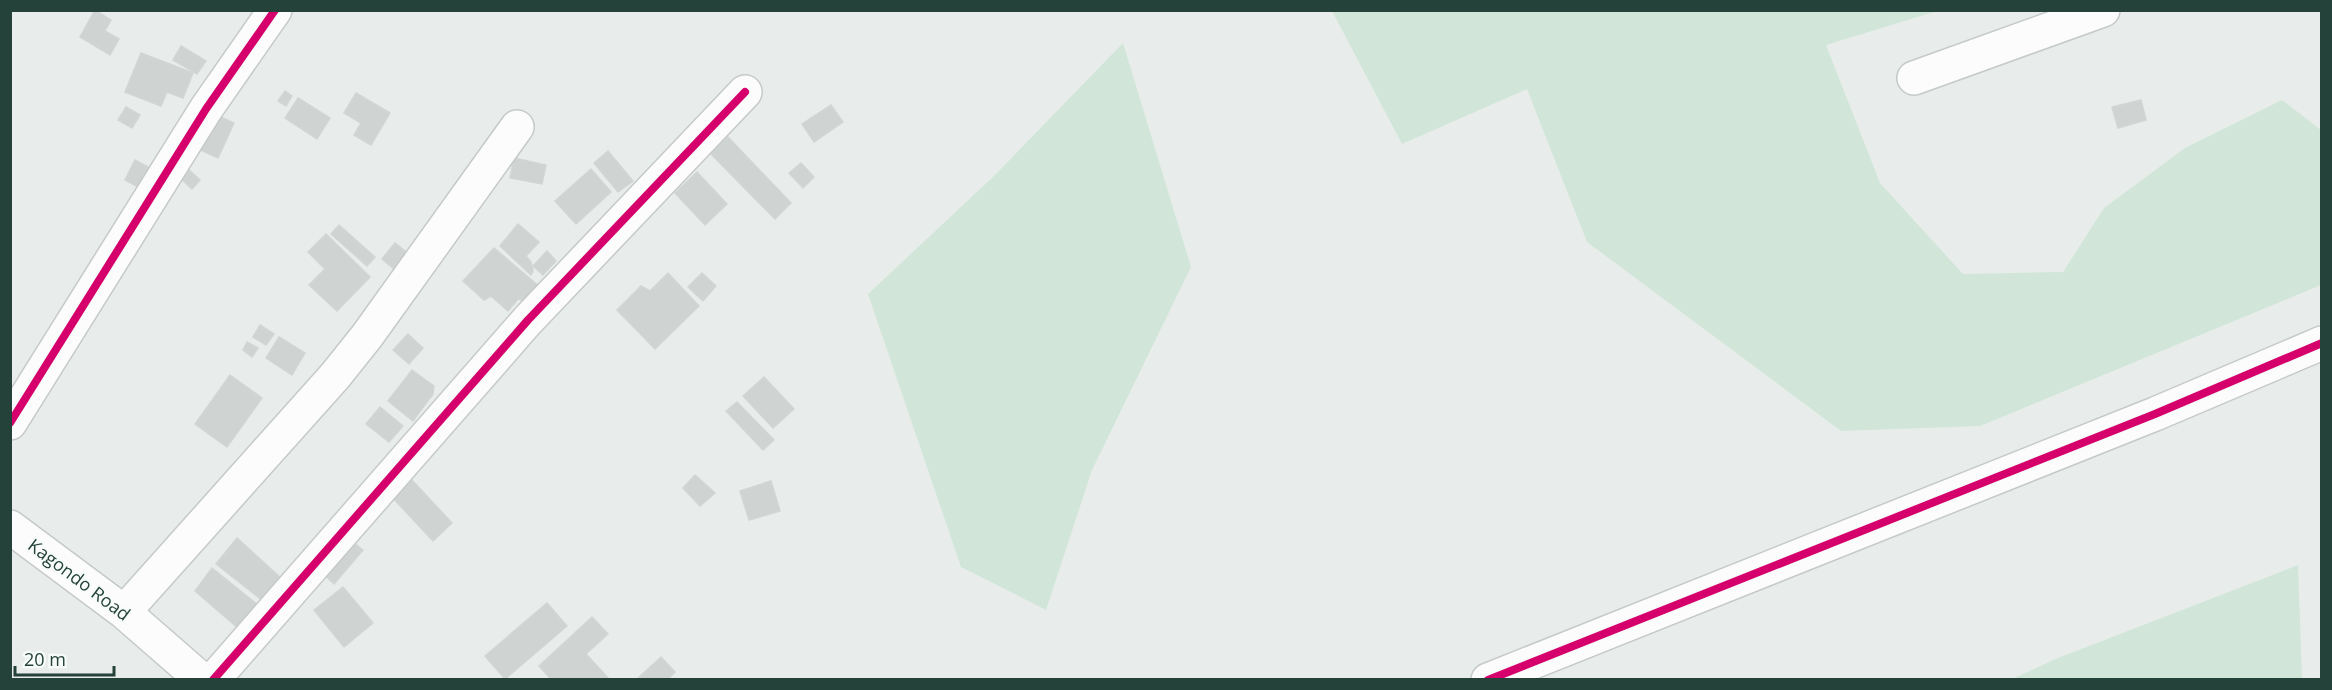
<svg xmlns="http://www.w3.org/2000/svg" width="2332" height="690" font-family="'Open Sans',sans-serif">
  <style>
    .green { fill: #d1e6d8 }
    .building { fill: #cfd4d2; stroke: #d1d6d4; stroke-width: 1.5 }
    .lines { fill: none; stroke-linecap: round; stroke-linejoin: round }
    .minor-casing { stroke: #c5cac8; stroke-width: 36 }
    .minor { stroke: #fcfcfc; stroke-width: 33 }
    .cycleway-casing { stroke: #f7fbf9; stroke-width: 11 }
    .cycleway { stroke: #d6006c; stroke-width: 8 }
    .labels { text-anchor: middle; stroke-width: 4.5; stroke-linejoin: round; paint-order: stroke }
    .street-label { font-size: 18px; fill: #24423a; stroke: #f7fbf9 }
  </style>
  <rect width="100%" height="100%" fill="#e8edeb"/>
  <path class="green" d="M1332 11H1937L1826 45 1880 183 1963 274 2063 272 2104 208 2185 148 2282 100 2321 130V285L1980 426 1841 431 1587 242 1527 89 1402 144Z
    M1123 43 1191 267 1092 470 1046 610 961 567 868 294 994 176Z
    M2298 565 2302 679H2012L2058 658Z"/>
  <path class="building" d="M95 10 111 20 105 31 119 39 110 55 80 37Z
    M181 46 206 61 197 74 173 60Z
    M141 53 193 73 183 98 167 92 161 106 125 92Z
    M285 91 292 96 286 106 278 101Z
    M356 93 390 113 371 145 354 135 361 123 344 113Z
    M298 98 330 118 317 139 285 118Z
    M2141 100 2146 120 2118 128 2112 107Z
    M831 105 843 122 814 142 802 124Z
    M126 107 140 115 132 128 118 120Z
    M214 114 234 123 218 158 198 149Z
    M728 137 791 203 775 219 711 154Z
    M608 151 633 181 618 192 594 163Z
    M514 158 546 165 542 184 510 178Z
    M135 160 150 168 140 188 125 180Z
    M801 163 814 177 803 188 789 173Z
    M188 169 200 180 192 189 180 178Z
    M591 169 611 192 576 224 555 201Z
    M697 172 727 204 705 225 675 193Z
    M518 224 539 242 526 256 531 262 533 271 531 275 500 246Z
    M339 225 375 257 367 266 331 234Z
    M326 234 370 277 337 311 309 285 325 269 308 252Z
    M395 243 414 258 395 270 382 259Z
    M494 248 540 287 526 305 519 298 508 311 491 296 484 300 463 281Z
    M547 251 556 261 543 275 533 266Z
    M668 273 699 306 655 349 617 310 641 286 650 291Z
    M702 273 716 286 703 301 688 287Z
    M260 325 274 334 266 345 253 337Z
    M408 334 423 348 409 364 393 350Z
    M279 337 305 353 292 375 266 358Z
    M247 342 258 348 252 357 243 350Z
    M412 370 434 386 433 394 413 421 388 401Z
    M230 375 262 398 227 447 195 424Z
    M764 377 794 409 773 428 743 396Z
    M737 402 774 440 763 450 726 411Z
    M380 407 403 426 389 442 366 424Z
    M695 475 715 493 700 506 683 488Z
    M411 479 452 523 433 541 392 497Z
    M771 481 780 511 749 520 740 491Z
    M237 538 282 579 262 600 216 564Z
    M348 538 363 550 334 584 320 571Z
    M212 568 258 605 239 629 195 591Z
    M343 587 373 623 344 647 314 610Z
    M547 603 567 626 505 679 485 656Z
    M592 617 608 634 586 654 610 680H552L539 666Z
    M661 657 675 672 667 680H636Z"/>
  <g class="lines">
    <g class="minor-casing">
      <path id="minor" d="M1914 78 2103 10
        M10 423 206 109 275 10
        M10 527 124 612 202 680
        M124 612 335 376 367 336 517 127
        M213 680 528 320 745 92
        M1488 680 2155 414 2322 343"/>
    </g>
    <use href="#minor" class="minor"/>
    <g class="cycleway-casing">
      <path id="cycleway" d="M10 423 206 109 275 10
        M213 680 528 320 745 92
        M1488 680 2155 414 2322 343"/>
    </g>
    <use href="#cycleway" class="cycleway"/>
  </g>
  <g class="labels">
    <g class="street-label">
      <text transform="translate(79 580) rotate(37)" y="6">Kagondo Road</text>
    </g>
  </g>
  <rect width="2332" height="690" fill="none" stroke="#24423a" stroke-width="24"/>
  <path d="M15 666v9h99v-9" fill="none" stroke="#24423a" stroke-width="3"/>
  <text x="24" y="666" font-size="18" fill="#24423a" stroke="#f7fbf9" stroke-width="4.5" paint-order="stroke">20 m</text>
</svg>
